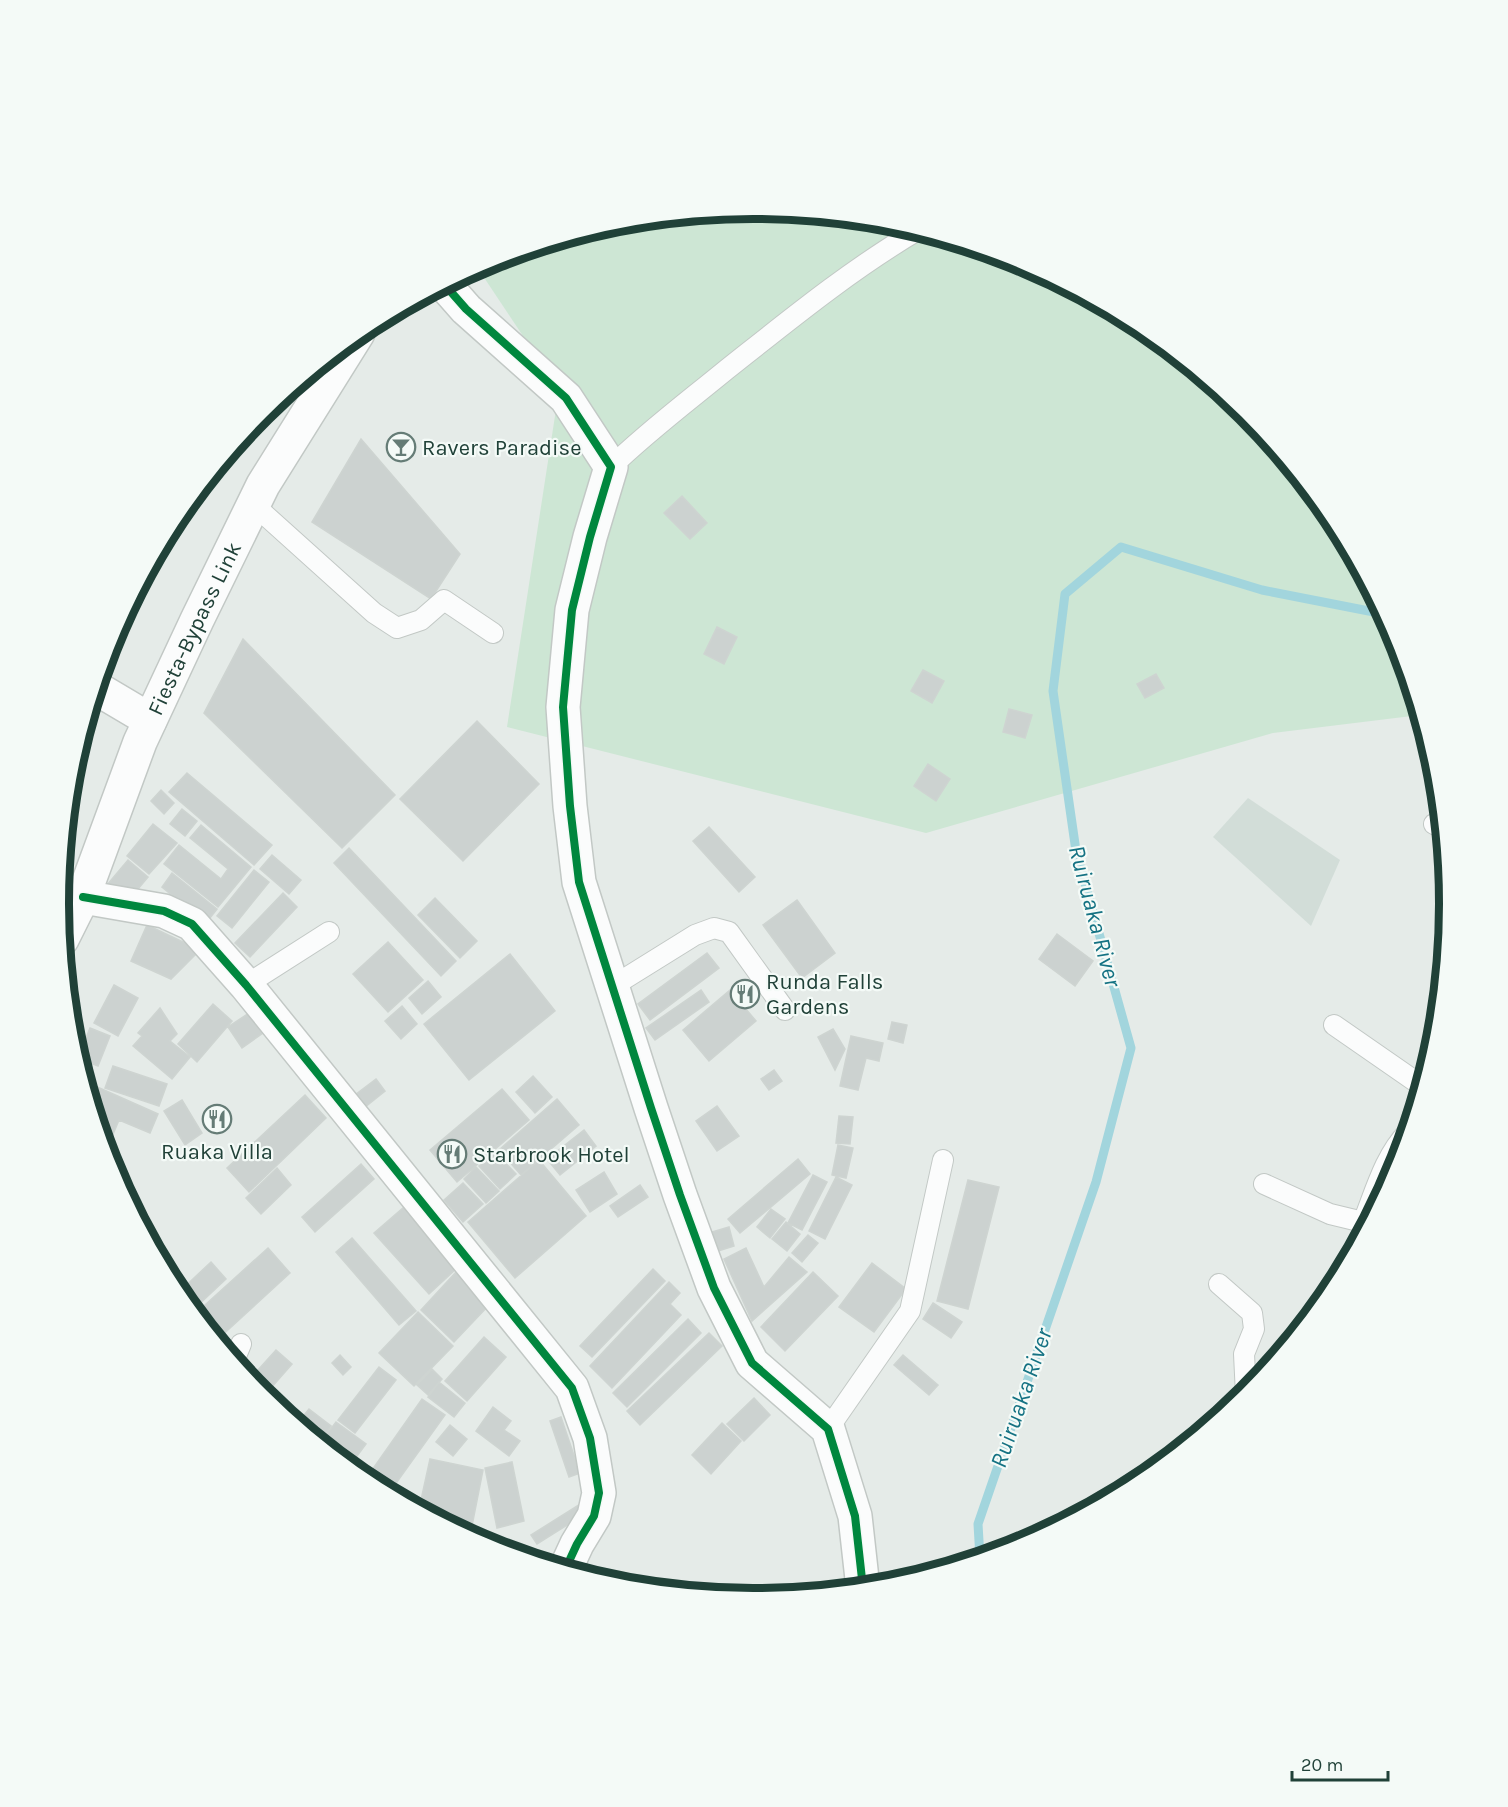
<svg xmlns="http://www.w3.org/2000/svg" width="1508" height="1807" font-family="Karla,sans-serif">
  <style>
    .built { fill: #d2ddd8 }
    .green { fill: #cde6d4 }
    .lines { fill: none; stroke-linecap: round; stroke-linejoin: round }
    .stream { stroke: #a2d5dd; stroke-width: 9 }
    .building { fill: #ccd2d0; stroke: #ced4d1; stroke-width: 1.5 }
    .lane-casing { stroke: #c2c8c5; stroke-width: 22 }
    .street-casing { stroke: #c2c8c5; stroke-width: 36 }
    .lane { stroke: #fbfcfc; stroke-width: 20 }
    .street { stroke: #fbfcfc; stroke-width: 33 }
    .cycleway-casing { stroke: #f4faf7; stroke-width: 11 }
    .cycleway { stroke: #00873e; stroke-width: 8 }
    .labels { text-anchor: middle; stroke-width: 4.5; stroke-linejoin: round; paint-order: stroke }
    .poi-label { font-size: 22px; fill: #204138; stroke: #f4faf7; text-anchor: start }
    .street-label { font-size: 22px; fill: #204138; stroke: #f4faf7 }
    .water-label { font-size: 24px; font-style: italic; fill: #147283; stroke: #f4faf7 }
    .rim { fill: none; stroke: #204138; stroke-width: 8 }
  </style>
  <rect width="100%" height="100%" fill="#e5ebe8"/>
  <path class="built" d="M1248 798 1340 860 1311 926 1213 837Z"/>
  <path class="green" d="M754 208 890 221 1020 261 1141 325 1246 412 1332 517 1397 638 1420 715 1273 733 926 833 507 727 559 390 477 267 488 261 619 221Z"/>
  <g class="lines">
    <path class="stream" d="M980 1558 978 1524 1096 1182 1131 1048 1076 851 1053 691 1065 594 1121 547 1262 590 1384 614"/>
  </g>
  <path class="building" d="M361 439 460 554 431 599 312 522Z
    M682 496 707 523 690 539 664 513Z
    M717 627 737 637 724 664 704 654Z
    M243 639 395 795 342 848 204 713Z
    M923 670 944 681 932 703 911 691Z
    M1156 674 1164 688 1145 698 1137 684Z
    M1009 709 1032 715 1025 738 1003 732Z
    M477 721 539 784 463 861 400 799Z
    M928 764 950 779 936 801 914 786Z
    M187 773 272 845 254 865 169 792Z
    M161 790 174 803 164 814 151 801Z
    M182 809 197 821 185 836 170 824Z
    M153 824 177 843 149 874 127 856Z
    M201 825 251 867 218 907 164 864 179 845 221 879 228 869 190 838Z
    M709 827 755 877 739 892 693 841Z
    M349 848 456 961 441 976 334 863Z
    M272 855 301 880 289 894 260 869Z
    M128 860 148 877 127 902 107 885Z
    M254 870 269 882 232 928 217 916Z
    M172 873 217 909 206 923 162 887Z
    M283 893 297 907 250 957 235 943Z
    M435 898 477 941 460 958 418 915Z
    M797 900 835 953 802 978 763 925Z
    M147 925 200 950 171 979 131 961Z
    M1057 934 1093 961 1075 986 1039 959Z
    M388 942 423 980 388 1012 353 974Z
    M707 953 719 968 650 1020 638 1004Z
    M510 954 555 1011 469 1080 424 1024Z
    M428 981 441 997 422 1014 409 998Z
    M114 985 138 998 118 1036 94 1023Z
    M701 990 709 1002 655 1040 646 1028Z
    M730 990 756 1021 709 1061 683 1030Z
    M213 1004 232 1021 197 1062 178 1044Z
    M402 1006 417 1024 401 1039 385 1021Z
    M160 1008 177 1034 170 1041 190 1057 172 1079 133 1046 142 1036 138 1033Z
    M249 1013 263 1033 242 1048 228 1027Z
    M892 1022 907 1025 903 1043 888 1039Z
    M90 1028 110 1036 98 1066 78 1058Z
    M833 1029 845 1049 835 1070 818 1037Z
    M851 1036 883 1043 879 1061 866 1058 858 1090 840 1086Z
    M113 1066 167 1084 159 1106 105 1088Z
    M774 1070 782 1081 769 1090 761 1079Z
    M533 1076 552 1097 535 1113 516 1092Z
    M376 1079 385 1091 364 1108 355 1095Z
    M95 1086 158 1114 150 1133 119 1120 106 1151 90 1098Z
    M502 1089 529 1120 457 1182 430 1150Z
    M305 1095 326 1118 249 1192 227 1168Z
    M557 1099 579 1125 521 1175 499 1150Z
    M182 1100 202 1133 185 1145 164 1111Z
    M717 1106 739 1136 717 1151 696 1121Z
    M839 1116 853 1117 850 1144 836 1143Z
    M584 1130 596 1146 560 1175 547 1159Z
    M838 1145 853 1148 846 1178 832 1175Z
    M494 1151 516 1174 500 1189 479 1166Z
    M798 1159 810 1174 740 1233 728 1219Z
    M539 1160 586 1216 515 1278 468 1222Z
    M361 1164 374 1179 315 1232 302 1217Z
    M476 1167 499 1191 486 1203 464 1179Z
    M277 1168 291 1185 261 1214 246 1198Z
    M604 1172 617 1194 590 1212 576 1190Z
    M813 1175 827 1182 802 1230 788 1223Z
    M836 1177 852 1185 825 1239 809 1231Z
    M968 1180 999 1187 968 1309 937 1301Z
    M463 1183 483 1204 463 1222 444 1200Z
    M640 1185 648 1197 618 1217 610 1206Z
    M404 1207 457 1268 429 1294 374 1233Z
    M771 1209 785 1219 770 1238 757 1227Z
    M786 1222 800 1234 787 1251 772 1239Z
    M729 1227 734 1246 718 1251 712 1232Z
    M808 1235 818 1243 802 1262 792 1253Z
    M352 1238 416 1311 399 1325 336 1252Z
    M268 1248 290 1273 217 1340 195 1314Z
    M746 1248 764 1287 789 1257 807 1272 752 1321 724 1259Z
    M211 1262 226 1279 193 1310 178 1293Z
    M872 1263 906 1289 874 1332 839 1307Z
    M653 1269 665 1281 592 1357 580 1346Z
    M457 1271 490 1304 454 1342 421 1310Z
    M813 1272 838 1296 785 1351 761 1327Z
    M669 1282 680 1293 670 1304 681 1315 612 1388 590 1366Z
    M933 1303 962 1322 951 1338 923 1319Z
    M418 1312 453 1346 414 1386 379 1353Z
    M688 1319 701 1333 627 1407 613 1393Z
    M709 1333 722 1346 640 1425 627 1411Z
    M484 1337 506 1357 467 1401 445 1381Z
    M276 1350 292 1364 264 1396 249 1380Z
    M340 1355 351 1367 343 1375 332 1363Z
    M903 1355 938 1385 929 1395 894 1365Z
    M379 1367 396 1380 355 1433 338 1420Z
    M432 1369 442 1379 428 1395 417 1385Z
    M439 1382 465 1403 454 1417 428 1397Z
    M270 1395 299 1419 296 1423 267 1399Z
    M754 1398 770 1415 744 1441 727 1424Z
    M422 1399 445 1415 389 1493 365 1480Z
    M493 1407 511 1421 504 1430 520 1441 509 1456 476 1431Z
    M309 1409 331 1426 319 1442 297 1424Z
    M561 1417 580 1473 569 1477 550 1421Z
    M336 1422 366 1444 349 1467 320 1443Z
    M722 1423 741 1441 711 1474 692 1455Z
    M450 1425 467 1439 453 1456 436 1442Z
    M430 1459 483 1470 470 1536 419 1509Z
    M512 1462 524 1521 497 1528 485 1468Z
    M585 1501 591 1510 537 1544 531 1535Z"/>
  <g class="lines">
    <g class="lane-casing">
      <path id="lane" d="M611 467C647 432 687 402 726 370 788 321 850 270 918 230
        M254 505 374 613 397 628 421 620 444 600 493 633
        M1434 824 1442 828
        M246 985 329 932
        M613 986 695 935 714 928 729 932 785 1010
        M1334 1025 1422 1086
        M1264 1184 1330 1214 1363 1222
        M1365 1228 1363 1222C1375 1192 1385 1155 1408 1132
        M1219 1284 1252 1313 1254 1329 1244 1354 1246 1395
        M234 1361 241 1344
        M828 1429 910 1311 943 1160"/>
    </g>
    <g class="street-casing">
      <g id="street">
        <path d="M444 284 466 309 566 398 611 467 590 537 572 610 563 707 570 806 579 882 651 1108 680 1195 714 1288 752 1363 828 1429 855 1516 863 1588"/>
        <path d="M96 688 150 720"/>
        <path d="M83 897 164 911 192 924 246 985 572 1388 590 1438 599 1493 594 1516 577 1544 565 1570"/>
        <path id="s1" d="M62 939 83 897 140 742 197 620 263 485 358 333"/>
      </g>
    </g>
    <use href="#lane" class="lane"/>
    <use href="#street" class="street"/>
    <g class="cycleway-casing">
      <path id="cycleway" d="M444 284 466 309 566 398 611 467 590 537 572 610 563 707 570 806 579 882 651 1108 680 1195 714 1288 752 1363 828 1429 855 1516 863 1588
        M83 897 164 911 192 924 246 985 572 1388 590 1438 599 1493 594 1516 577 1544 565 1570"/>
    </g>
    <use href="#cycleway" class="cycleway"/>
  </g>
  <defs>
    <g id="bar-ring" transform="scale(1.5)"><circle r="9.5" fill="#f4faf7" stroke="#657c76" stroke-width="1.5"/><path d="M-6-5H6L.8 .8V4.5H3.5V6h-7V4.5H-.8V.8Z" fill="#657c76"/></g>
    <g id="restaurant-ring" transform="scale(1.5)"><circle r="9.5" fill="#f4faf7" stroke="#657c76" stroke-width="1.5"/><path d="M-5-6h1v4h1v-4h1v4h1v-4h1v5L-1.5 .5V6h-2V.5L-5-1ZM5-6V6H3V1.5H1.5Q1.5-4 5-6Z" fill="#657c76"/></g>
  </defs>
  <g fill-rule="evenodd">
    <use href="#bar-ring" x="401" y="447"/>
    <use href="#restaurant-ring" x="745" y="994"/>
    <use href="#restaurant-ring" x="217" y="1119"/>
    <use href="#restaurant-ring" x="452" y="1154"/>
  </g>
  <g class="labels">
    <g class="poi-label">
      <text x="422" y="455">Ravers Paradise</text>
      <text x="766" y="989">Runda Falls<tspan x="766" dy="25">Gardens</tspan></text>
      <text x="217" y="1159" text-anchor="middle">Ruaka Villa</text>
      <text x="473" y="1162">Starbrook Hotel</text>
    </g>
    <g class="street-label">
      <text dy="8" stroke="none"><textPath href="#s1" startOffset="338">Fiesta-Bypass Link</textPath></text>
    </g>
    <g class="water-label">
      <text transform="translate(1095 916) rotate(75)" y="8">Ruiruaka River</text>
      <text transform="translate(1021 1398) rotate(-71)" y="8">Ruiruaka River</text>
    </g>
  </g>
  <path d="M0 0H1508V1807H0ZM753 219H755A684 684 0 0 1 1439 903V904A684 684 0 0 1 755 1588H753A684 684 0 0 1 69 904V903A684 684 0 0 1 753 219Z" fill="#f4faf7" fill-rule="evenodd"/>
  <path class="rim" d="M753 219H755A684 684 0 0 1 1439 903V904A684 684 0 0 1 755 1588H753A684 684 0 0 1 69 904V903A684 684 0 0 1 753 219Z"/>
  <path d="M1292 1771v9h96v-9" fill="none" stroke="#204138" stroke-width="3"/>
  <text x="1301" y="1771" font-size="18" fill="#204138" stroke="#f4faf7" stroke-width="4.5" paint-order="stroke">20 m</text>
</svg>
